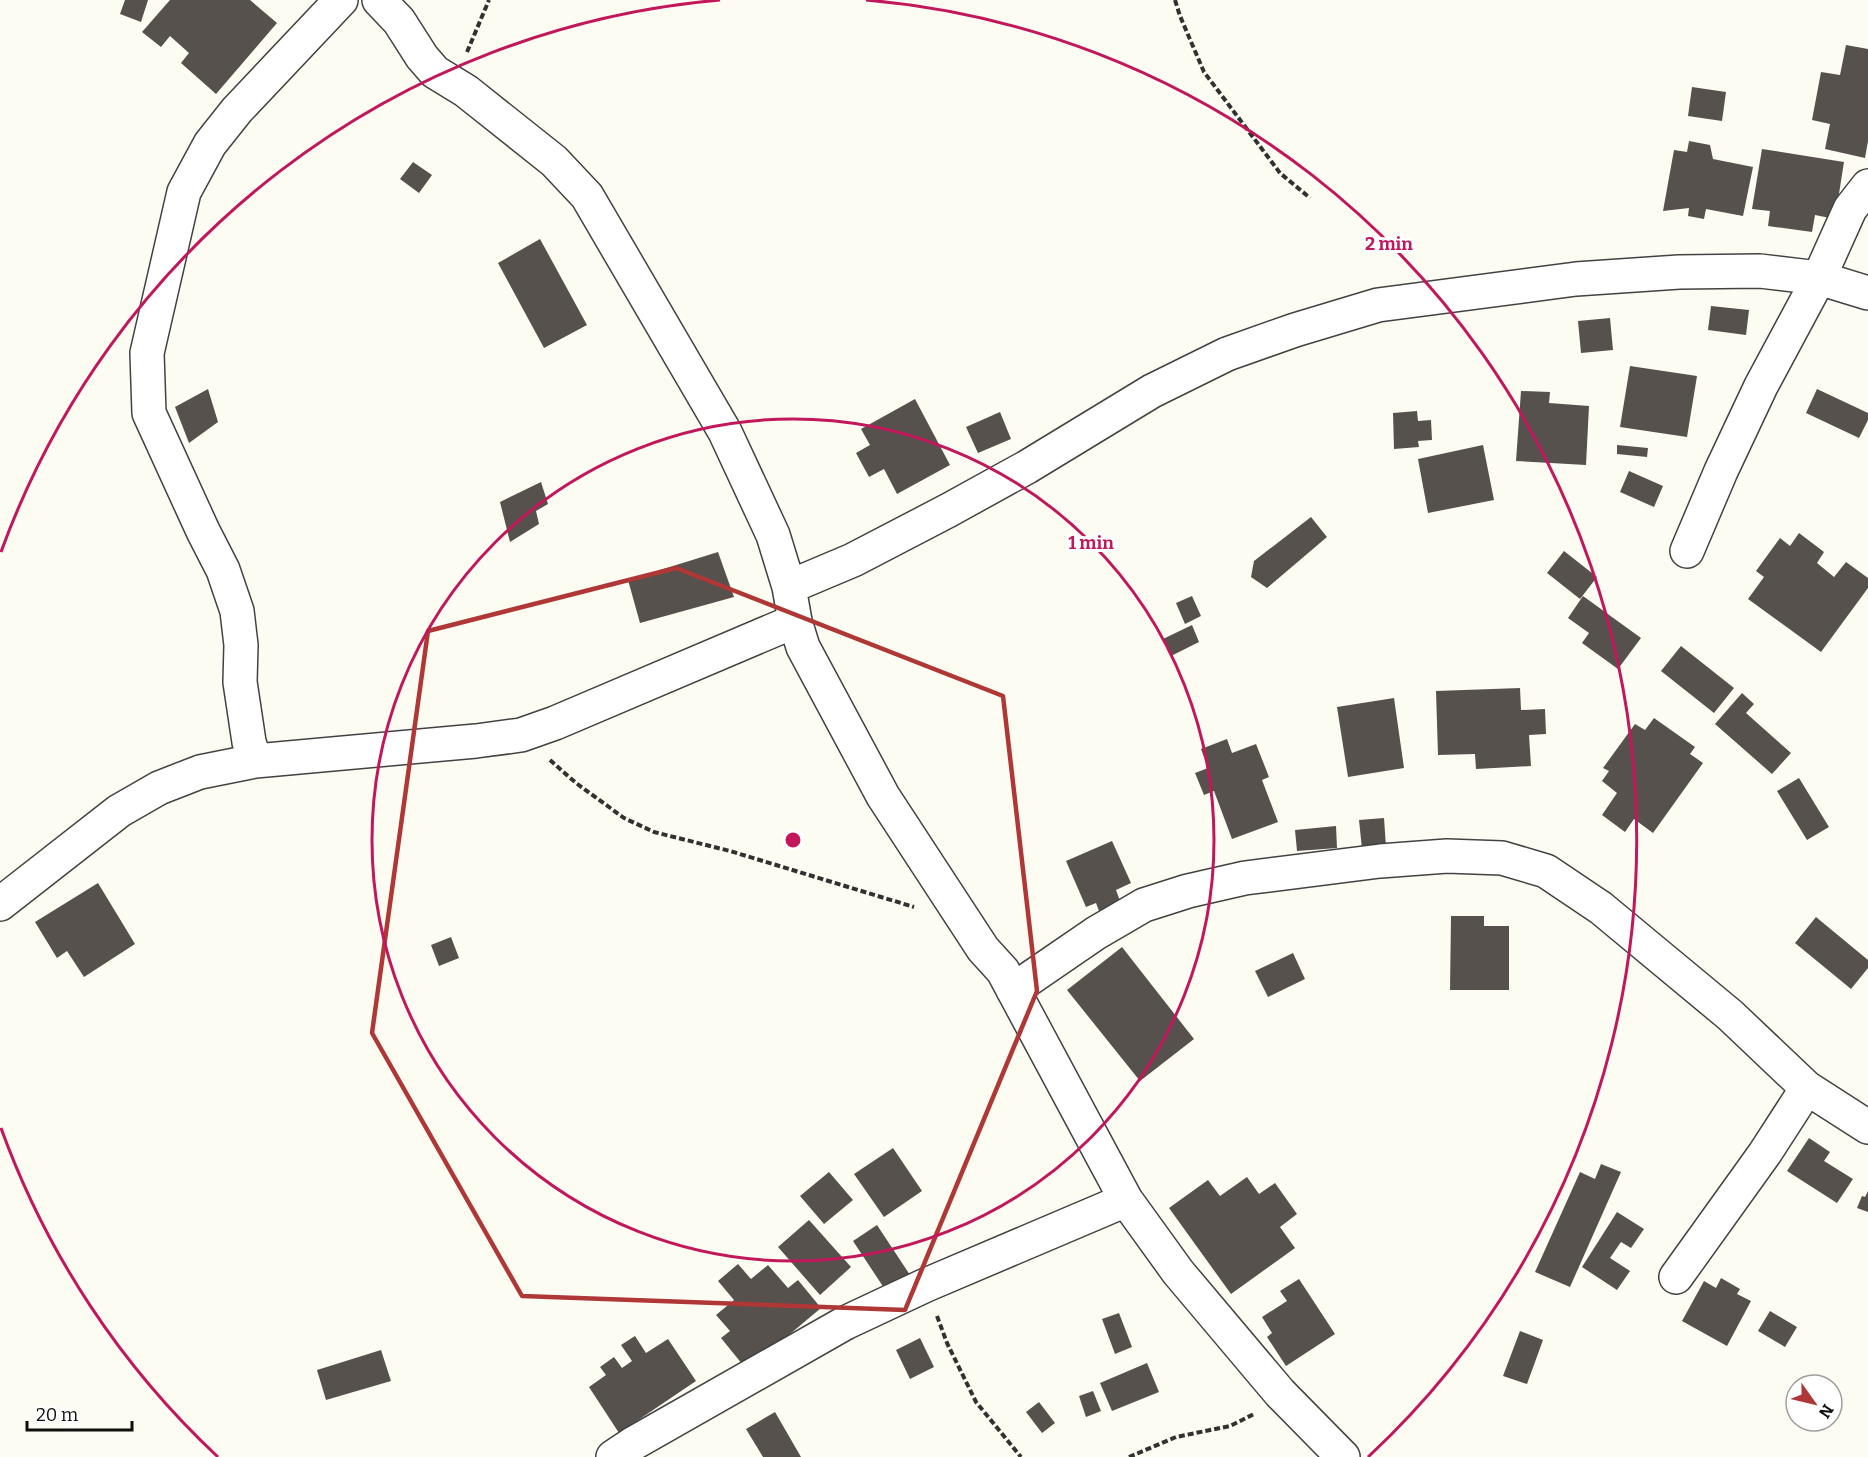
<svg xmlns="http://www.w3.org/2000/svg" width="1868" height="1457" font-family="Bitter,serif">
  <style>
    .building { fill: #56514c }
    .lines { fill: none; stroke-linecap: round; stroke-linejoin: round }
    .minor-casing { stroke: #424242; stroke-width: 36 }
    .path { stroke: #313131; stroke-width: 4; stroke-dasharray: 6 3; stroke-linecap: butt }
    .minor { stroke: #fff; stroke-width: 33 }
    .marked { fill: none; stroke: #af3736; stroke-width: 4.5; stroke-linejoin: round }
    .ring { fill: none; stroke: #c2185b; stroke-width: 3 }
    .centre { fill: #c2185b; stroke: #fff; stroke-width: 3 }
    .ring-label { font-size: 18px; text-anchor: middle; font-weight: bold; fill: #c2185b; stroke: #fff; stroke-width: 6; stroke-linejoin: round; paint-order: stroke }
  </style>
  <rect width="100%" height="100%" fill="#fdfcf2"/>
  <path class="building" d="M125 0H148L141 22 120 14Z
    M170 0H250L277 23 216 94 181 63 189 53 170 36 161 47 142 32Z
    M1846 45 1868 49V141L1865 158 1825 149 1830 124 1812 120 1821 72 1840 75Z
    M1692 87 1726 92 1722 121 1688 116Z
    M1689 141 1710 145 1713 159 1753 167 1743 216 1706 209 1704 219 1688 216 1689 208 1663 211 1674 150 1687 152Z
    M1762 149 1844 162 1835 219 1815 215 1812 232 1768 226 1770 211 1752 209Z
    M413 162 432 175 419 193 400 179Z
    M540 239 587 325 544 348 498 263Z
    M1711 306 1749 310 1746 335 1708 330Z
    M1610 318 1613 350 1581 353 1578 321Z
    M1630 366 1697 376 1687 437 1620 427Z
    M208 389 218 422 189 443 175 407Z
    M1817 389 1868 413V420L1859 438 1806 413Z
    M1521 391 1550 392 1549 403 1589 406 1586 465 1516 461Z
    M915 399 950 465 897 494 884 469 869 477 856 453 870 445 861 429Z
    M1417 411 1418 421 1431 420 1432 440 1418 441 1419 447 1394 449 1393 413Z
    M1000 412 1011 439 978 453 966 427Z
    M1483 445 1494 500 1428 513 1418 459Z
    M1617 445 1648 448 1647 457 1617 454Z
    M1629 471 1663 486 1654 507 1620 492Z
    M541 482 548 504 536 511 539 524 510 542 500 502Z
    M1311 517 1327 537 1267 588 1251 577 1254 561Z
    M1799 533 1824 552 1817 563 1834 577 1846 562 1868 578V588L1821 652 1748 599 1764 577 1756 571 1780 538 1790 546Z
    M1564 551 1597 577 1580 599 1547 573Z
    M718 552 734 597 640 623 628 580Z
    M1192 596 1201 616 1185 624 1176 603Z
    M1583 596 1641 638 1618 669 1582 643 1589 633 1568 618Z
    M1192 625 1199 642 1171 656 1163 639Z
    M1681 646 1734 688 1714 713 1661 671Z
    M1520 688 1521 710 1545 709 1546 734 1529 735 1531 766 1476 769 1475 754 1438 755 1436 691Z
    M1742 693 1754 704 1746 713 1791 753 1772 774 1715 724Z
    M1394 698 1404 768 1348 777 1337 707Z
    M1654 718 1695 747 1690 754 1703 763 1653 833 1634 819 1625 832 1602 815 1617 793 1602 781 1609 771 1603 768 1635 724 1645 730Z
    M1227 739 1232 753 1256 744 1269 777 1262 780 1278 822 1232 839 1214 791 1204 795 1195 773 1208 768 1201 749Z
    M1799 778 1829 827 1807 840 1777 791Z
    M1384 818 1386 847 1362 849 1359 820Z
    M1336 826 1337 848 1297 851 1295 830Z
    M1112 841 1131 883 1116 890 1120 901 1099 911 1096 903 1086 907 1066 861Z
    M98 883 135 944 84 977 67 951 57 958 35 922Z
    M1451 916H1484V926H1509V990H1450Z
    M1816 917 1868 960V968L1851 989 1795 943Z
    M451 937 459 958 439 966 431 945Z
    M1122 947 1194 1039 1140 1081 1067 990Z
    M1293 953 1305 979 1268 997 1255 971Z
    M1809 1138 1830 1152 1824 1161 1853 1179 1837 1203 1787 1171Z
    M893 1148 922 1191 884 1217 854 1174Z
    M1601 1164 1621 1172 1570 1287 1535 1272 1580 1172 1595 1179Z
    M829 1172 853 1200 824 1224 800 1196Z
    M1247 1177 1259 1194 1275 1183 1297 1214 1280 1227 1295 1248 1231 1294 1169 1208 1208 1180 1220 1196Z
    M1868 1191V1212L1857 1208 1862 1196 1865 1197Z
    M1617 1212 1644 1229 1631 1248 1621 1242 1610 1258 1630 1271 1617 1290 1582 1267Z
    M809 1220 851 1267 820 1295 778 1247Z
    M877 1225 912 1278 888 1294 853 1241Z
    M738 1264 751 1279 768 1265 788 1288 798 1280 821 1308 747 1370 721 1338 730 1331 716 1315 734 1300 718 1281Z
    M1721 1278 1740 1289 1737 1294 1751 1301 1727 1346 1682 1321 1704 1281 1716 1288Z
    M1299 1279 1335 1334 1286 1366 1267 1337 1272 1333 1262 1317 1287 1301 1280 1291Z
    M1770 1311 1797 1327 1785 1347 1758 1331Z
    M1119 1313 1132 1347 1115 1354 1102 1319Z
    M1520 1331 1543 1340 1527 1384 1503 1376Z
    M635 1336 646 1353 668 1339 696 1381 619 1433 589 1387 606 1375 600 1367 614 1357 622 1368 632 1361 621 1345Z
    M920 1338 934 1367 910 1379 896 1350Z
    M381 1350 391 1381 326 1400 317 1370Z
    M1147 1363 1159 1392 1112 1411 1100 1383Z
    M1093 1391 1101 1411 1086 1417 1079 1396Z
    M1039 1402 1055 1423 1042 1433 1026 1412Z
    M775 1412 801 1457H763L746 1429Z"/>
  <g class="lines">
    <g class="minor-casing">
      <path id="minor" d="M379 0 399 21 422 57 435 72 466 91 554 161 587 196 725 432 773 535 789 587 795 621 803 647 883 796 983 949 1003 971 1126 1200 1178 1272 1280 1393 1343 1457
        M1687 551 1721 471 1761 386 1819 278 1850 209 1868 186
        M789 587 853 560 949 510 1027 467 1152 391 1227 354 1295 330 1378 305 1576 279 1679 272 1760 271 1819 278 1868 293
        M255 761 249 742 240 682 241 645 237 611 223 570 203 531 149 413 147 353 184 192 210 144 237 110 341 0
        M0 904 119 811 159 788 200 772 255 761 476 741 521 735 555 723 795 621
        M1013 990 1096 933 1144 905 1188 891 1245 878 1380 861 1447 856 1502 858 1546 871 1601 908 1730 1015 1807 1088 1868 1127
        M1676 1277 1765 1153 1807 1088
        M613 1457 634 1443 845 1323 926 1285 1126 1200"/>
    </g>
    <path class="path" d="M1175 0 1180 16 1204 72 1280 173 1310 198
      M467 52 489 0
      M550 760 576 783 624 818 654 832 730 851 914 907
      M937 1316 947 1343 976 1402 1021 1457
      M1129 1457 1176 1437 1230 1426 1254 1414"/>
    <use href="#minor" class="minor"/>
  </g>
  <path class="marked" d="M676 568 1003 696 1037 991 905 1310 522 1296 372 1033 428 631Z"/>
  <g class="ring">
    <circle cx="793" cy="840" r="421"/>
    <path d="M218 1457A843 843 0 0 1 1 1128M1 552A843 843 0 0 1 720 0M866 0A843 843 0 0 1 1368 1457"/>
  </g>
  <circle cx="793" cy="840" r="9" class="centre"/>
  <g class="ring-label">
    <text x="1389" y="250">2 min</text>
    <text x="1091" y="549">1 min</text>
  </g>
  <g transform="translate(1814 1403) rotate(124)"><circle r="28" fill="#ffffff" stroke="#9f9f9f" stroke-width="1.5"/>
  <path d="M0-4.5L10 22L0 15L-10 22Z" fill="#af3736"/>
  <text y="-9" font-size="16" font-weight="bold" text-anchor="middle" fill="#0f0f0f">N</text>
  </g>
  <path d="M27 1421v9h105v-9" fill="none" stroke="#0f0f0f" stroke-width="3"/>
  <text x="36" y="1421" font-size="18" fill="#0f0f0f" stroke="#ffffff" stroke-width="4.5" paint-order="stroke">20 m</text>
</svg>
